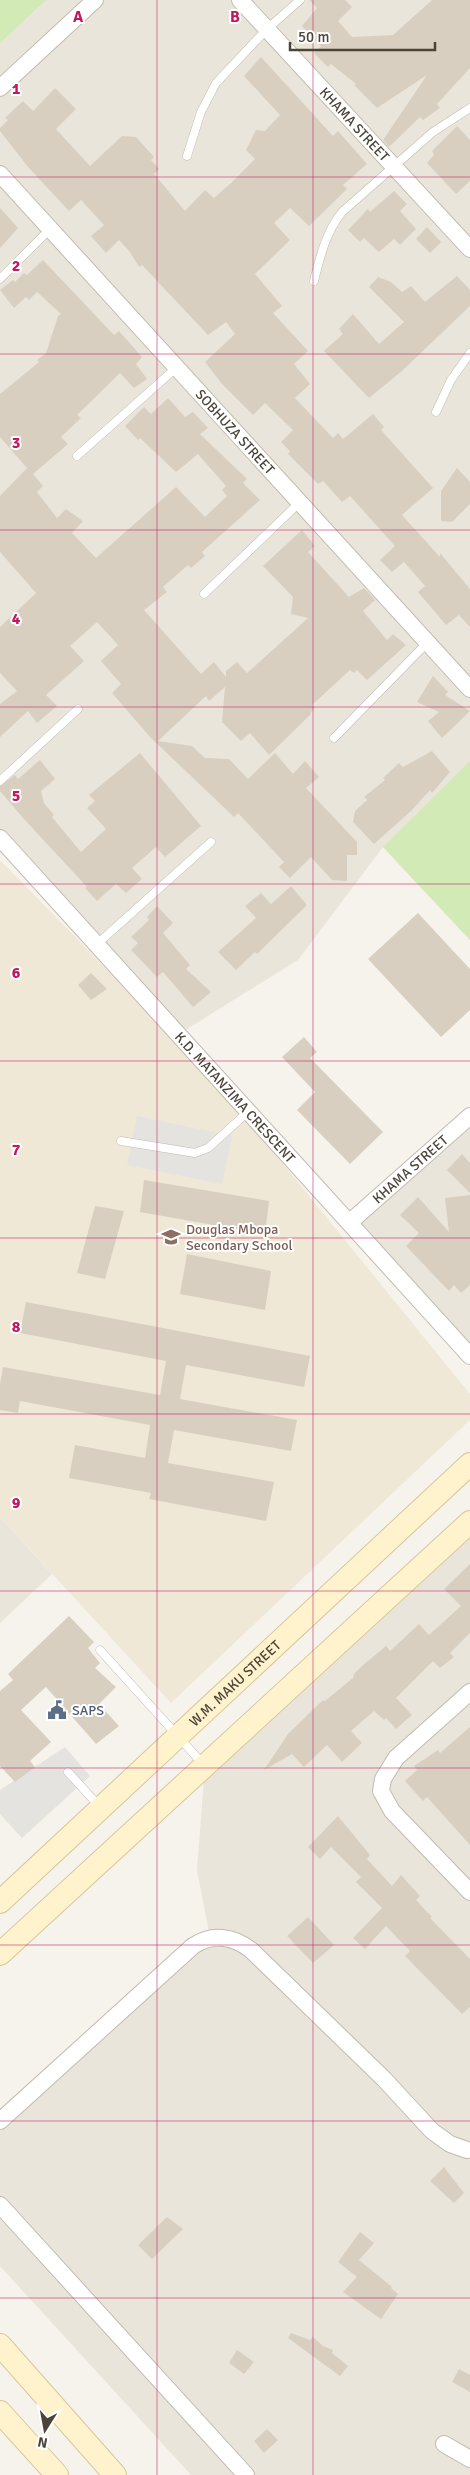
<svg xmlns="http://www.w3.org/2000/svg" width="470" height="2475" font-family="Signika,sans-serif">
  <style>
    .residential { fill: #eae5da }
    .education { fill: #efe8d6 }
    .green { fill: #d2eab5 }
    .parking { fill: #e5e3e0 }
    .building { fill: #d8cfc1 }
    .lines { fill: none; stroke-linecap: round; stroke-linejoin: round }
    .lane-casing { stroke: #c2bbae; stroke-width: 9 }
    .street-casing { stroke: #c2bbae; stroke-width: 18 }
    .secondary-casing { stroke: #d6c79b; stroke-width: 24 }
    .lane { stroke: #fff; stroke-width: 8 }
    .street { stroke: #fff; stroke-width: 16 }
    .secondary { stroke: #fff3cd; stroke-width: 22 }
    .grid { fill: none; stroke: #c2185b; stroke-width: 1; stroke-opacity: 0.55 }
    .labels { text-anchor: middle; stroke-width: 4; stroke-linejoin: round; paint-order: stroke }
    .street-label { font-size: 14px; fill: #4b4439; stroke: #fff }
    .education-label { font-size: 14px; fill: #785e54; stroke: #fff; text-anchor: start }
    .service-label { font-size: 14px; fill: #4e5e75; stroke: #fff; text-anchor: start }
    .grid-label { font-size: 16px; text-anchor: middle; font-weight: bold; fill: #c2185b; stroke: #fff; stroke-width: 4; stroke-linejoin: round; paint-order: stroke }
  </style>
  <rect width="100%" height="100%" fill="#f6f3ec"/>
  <path class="residential" d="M0 0H470V940L383 847 298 960 179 1034 0 838Z
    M470 1116V1356L350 1222Z
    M0 1517 52 1574 0 1623Z
    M470 1522V2475H191L0 2266V2121L210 1938 197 1870 205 1766Z"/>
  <path class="education" d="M0 860 214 1079 470 1394V1420L171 1703 0 1517Z"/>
  <path class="green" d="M0 0H46L0 43Z
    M470 761V940L383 847Z"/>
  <path class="parking" d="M137 1116 232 1136 222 1184 127 1165Z
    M65 1747 90 1776 22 1838 0 1814V1790Z"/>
  <path class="building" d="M309 0H345L352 7 338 21 352 37 393 35 432 0H470V68L437 104 440 108 423 120 420 117 389 147 383 140 427 75 377 108 354 85 356 84 331 64 328 67 314 53 321 46 302 26 317 8Z
    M261 57 333 136 338 131 367 164 343 185 347 189 309 226 290 208 274 223 290 240 255 274 282 306 273 313 308 351 294 364 310 384 295 398 333 438 338 433 343 439 373 414 384 427 381 430 433 488 402 515 440 557V553L470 589V627L459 615 446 625 418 592 425 586 404 562 392 572 380 560 395 546 350 496 342 502 323 481 318 484 288 454 290 451 281 442 293 430 265 403 253 415 222 384 205 362 235 334 226 322 208 335 142 265 139 267 130 252 119 240 106 253 91 236 104 225 81 200 69 211 29 168 0 131V128L8 120 5 118 23 101 33 111 55 88 76 109 56 129 90 166 122 136 136 137 154 157 151 160 159 169 154 174 185 211 205 190 214 198 231 183 255 159 246 150 256 130 265 131 280 115 244 76Z
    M457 126 470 140V181L456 194 427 163 434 155 432 151Z
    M394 191 407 204 400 211 416 229 400 245 394 239 379 252 364 238 360 242 348 230 368 209 370 212Z
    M0 208 18 228 0 248Z
    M427 227 441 242 430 253 416 239Z
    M43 260 114 335 119 331 142 357 136 364 147 379 134 388 120 373 77 415 81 418 61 437 68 444 33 474 43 486 37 492 57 518 66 509 83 521 72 533 96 558 176 487 205 517 227 496 222 490 226 486 198 454 176 472 140 438 138 440 125 426 144 407 151 414 168 398 185 417 193 412 208 428 200 434 247 479 243 483 260 500 202 552 205 556 191 568 188 565 163 587 167 592 144 610 201 674 214 662 226 677V671L237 662 247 673 308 618 291 614 293 597 263 566 302 530 315 546 308 552 349 597 364 588 375 600 363 611 387 640 393 634 406 645 367 680 357 670 354 673 350 670 312 705 315 708 310 713 311 714 269 755 250 733 241 741 222 722 225 687 209 701 206 696 158 741 192 746 205 758 229 759 248 779 275 753 293 774 305 761 319 777 306 788 357 842V855H347V881L332 880 311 857 290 878 279 867 284 862 238 813 234 817 150 737 112 693 121 684 101 661 118 645 97 622 70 646 84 661 46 695 57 706 37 723 28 711 0 737V704L17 691 0 673V627L36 593 0 552V496L27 468 0 437V394L39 362 37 360 46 353 58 316 61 314 37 292 29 300 26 297 14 308 0 290 13 280 15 282 24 273 27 275Z
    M457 276 470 290V306L402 371 369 398 324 351 343 334 339 329 353 314 379 344 404 322 369 287 378 277 391 282 402 292 411 286 425 302Z
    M457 468 470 482V504L452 522 441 521V491Z
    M433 676 448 692 445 695 470 711 442 738 428 721 439 712 417 702Z
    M432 751 450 772 432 793 430 790 411 811 374 844 353 822 355 811 367 800 364 797 385 780 383 778 399 763 403 767Z
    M140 753 201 826 165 857 156 847 132 868 142 879 126 893 116 884 97 901 85 888 87 887 23 818 0 791V786L15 775 18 779 40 760 55 779 41 791 44 803 54 815 52 817 81 852 106 829 87 808 95 801 89 795Z
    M291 886 307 905 257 954 255 952 236 970 218 952 256 918 245 906 261 893 271 904Z
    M157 906 173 923 163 933 190 965 186 969 211 992 193 1007 163 972 157 977 131 950 138 943 131 937 149 920 147 917Z
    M418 913 470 969V1010L441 1037 368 959Z
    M91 973 107 989 91 1000 78 985Z
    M304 1037 317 1052 310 1058 383 1132 350 1164 297 1110 315 1092 282 1057Z
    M462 1154 470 1163V1193L447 1170Z
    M144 1180 269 1201 265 1234 140 1212Z
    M470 1195V1285L461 1293 454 1285 449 1291 406 1246 419 1233 400 1215 418 1197 449 1232 445 1198Z
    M95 1206 124 1211 105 1279 77 1273Z
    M187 1254 271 1271 265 1310 180 1294Z
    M26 1302 310 1356 304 1387 186 1365 180 1399 297 1420 291 1451 174 1430 168 1463 274 1482 266 1521 149 1499 151 1493 69 1478 75 1445 145 1458 150 1425 20 1401 18 1413 0 1410V1384L3 1367 160 1395 166 1361 20 1333Z
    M470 1564V1633L450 1653 454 1657 440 1668 433 1661 396 1698 412 1715 396 1729 386 1718 384 1720 374 1711 351 1731 362 1743 342 1762 327 1745 304 1767 292 1754 264 1770 288 1734 323 1700 325 1701 354 1677 353 1675 363 1665 386 1646 390 1651 419 1624 429 1635 461 1606 444 1589Z
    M69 1616 94 1642 88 1648 100 1663 95 1668 116 1687 99 1704 119 1726 96 1744 46 1687 21 1710 51 1742 30 1761 35 1767 15 1782 0 1766V1691L13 1680 8 1674Z
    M470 1727V1845L427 1797 423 1801 405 1781 417 1770 414 1766 438 1750 440 1753Z
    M338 1816 370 1855 367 1859 392 1886 401 1875 420 1896 416 1900 432 1917 430 1918 470 1959V2007L462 2014 405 1956 410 1951 386 1926 365 1949 353 1938 382 1908 356 1882 361 1877 331 1847 320 1859 308 1847Z
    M308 1917 334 1945 313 1963 287 1936Z
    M444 2167 464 2193 454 2203 430 2181Z
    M167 2217 183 2229 152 2259 138 2245Z
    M360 2232 374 2243 359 2260 392 2287 391 2288 398 2294 381 2319 343 2292 357 2277 338 2262Z
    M291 2333 310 2340 313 2337 323 2346 333 2350 332 2353 348 2366 340 2376 288 2338Z
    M237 2350 254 2362 244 2374 229 2363Z
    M459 2369 470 2375V2392L452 2382Z
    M267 2429 278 2440 264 2453 254 2441Z"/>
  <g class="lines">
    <g class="lane-casing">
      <path id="lane" d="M187 156 201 112 216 83 267 29 300 0
        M0 279 50 229
        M314 281C320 257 326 232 342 212L433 132 470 108
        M436 412 451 380 470 353
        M77 456 176 368
        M204 594 299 503
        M334 738 427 643
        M0 781 78 709
        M97 944 211 842
        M121 1141 195 1153 208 1148 249 1111
        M100 1650 203 1764
        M68 1772 100 1807"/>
    </g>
    <g class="street-casing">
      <g id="street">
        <path id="s1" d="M240 0 470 249"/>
        <path d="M0 88 95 0"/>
        <path id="s2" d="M0 174 470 689"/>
        <path id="s3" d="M0 838 470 1356"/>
        <path id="s4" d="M350 1222 470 1116"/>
        <path d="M470 1692 396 1758 383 1779 381 1791 392 1811 470 1892"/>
        <path d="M0 2121 193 1946C212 1933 233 1936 251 1950L384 2079 432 2131 450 2144 467 2150"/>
        <path d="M0 2205 246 2475"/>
        <path d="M444 2444 470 2459"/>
      </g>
    </g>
    <g class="secondary-casing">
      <g id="secondary">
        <path id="s5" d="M0 1902 470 1464"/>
        <path d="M0 1954 470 1522"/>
        <path d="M0 2345 115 2475"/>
        <path d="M0 2412 57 2475"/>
      </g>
    </g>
    <use href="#lane" class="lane"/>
    <use href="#street" class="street"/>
    <use href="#secondary" class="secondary"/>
  </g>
  <path class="grid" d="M157 0V2475M313 0V2475M0 177H470M0 354H470M0 530H470M0 707H470M0 884H470M0 1061H470M0 1238H470M0 1414H470M0 1591H470M0 1768H470M0 1945H470M0 2121H470M0 2298H470"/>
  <defs>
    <g id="school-bare" transform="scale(1.5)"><path d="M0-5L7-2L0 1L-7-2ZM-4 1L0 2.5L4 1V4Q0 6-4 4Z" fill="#8d6e63" stroke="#fff" stroke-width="2.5" paint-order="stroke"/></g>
    <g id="civic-bare" transform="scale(1.5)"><path d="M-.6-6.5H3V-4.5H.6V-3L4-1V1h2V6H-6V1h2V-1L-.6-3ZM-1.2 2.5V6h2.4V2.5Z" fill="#5c6f8a" stroke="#fff" stroke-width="2.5" paint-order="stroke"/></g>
  </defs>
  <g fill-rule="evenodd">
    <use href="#school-bare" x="171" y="1237"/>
    <use href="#civic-bare" x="57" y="1710"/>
  </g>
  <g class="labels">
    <g class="street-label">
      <text dy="5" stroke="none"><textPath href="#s1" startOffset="169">KHAMA STREET</textPath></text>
      <text dy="5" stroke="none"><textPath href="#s2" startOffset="349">SOBHUZA STREET</textPath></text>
      <text dy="5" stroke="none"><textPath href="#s3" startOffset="350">K.D. MATANZIMA CRESCENT</textPath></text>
      <text dy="5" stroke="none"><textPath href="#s4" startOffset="80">KHAMA STREET</textPath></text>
      <text dy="5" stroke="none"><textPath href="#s5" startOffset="321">W.M. MAKU STREET</textPath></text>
    </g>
    <g class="education-label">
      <text x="186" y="1234">Douglas Mbopa<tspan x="186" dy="16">Secondary School</tspan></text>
    </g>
    <g class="service-label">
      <text x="72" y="1715">SAPS</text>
    </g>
  </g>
  <g class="grid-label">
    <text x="78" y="22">A</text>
    <text x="235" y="22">B</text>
    <text x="16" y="94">1</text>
    <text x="16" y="271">2</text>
    <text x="16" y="448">3</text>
    <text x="16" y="624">4</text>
    <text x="16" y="801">5</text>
    <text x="16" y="978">6</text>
    <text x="16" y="1155">7</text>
    <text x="16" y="1332">8</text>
    <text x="16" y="1508">9</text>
  </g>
  <g transform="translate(45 2430) rotate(191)" stroke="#ffffff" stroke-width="4" paint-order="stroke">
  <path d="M0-4L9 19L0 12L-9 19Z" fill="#4b4439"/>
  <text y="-8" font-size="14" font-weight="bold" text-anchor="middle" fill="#4b4439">N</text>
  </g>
  <path d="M290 42v8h145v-8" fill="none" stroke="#4b4439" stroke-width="2.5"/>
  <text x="298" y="42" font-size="15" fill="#4b4439" stroke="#ffffff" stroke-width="4" paint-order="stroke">50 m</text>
</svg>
